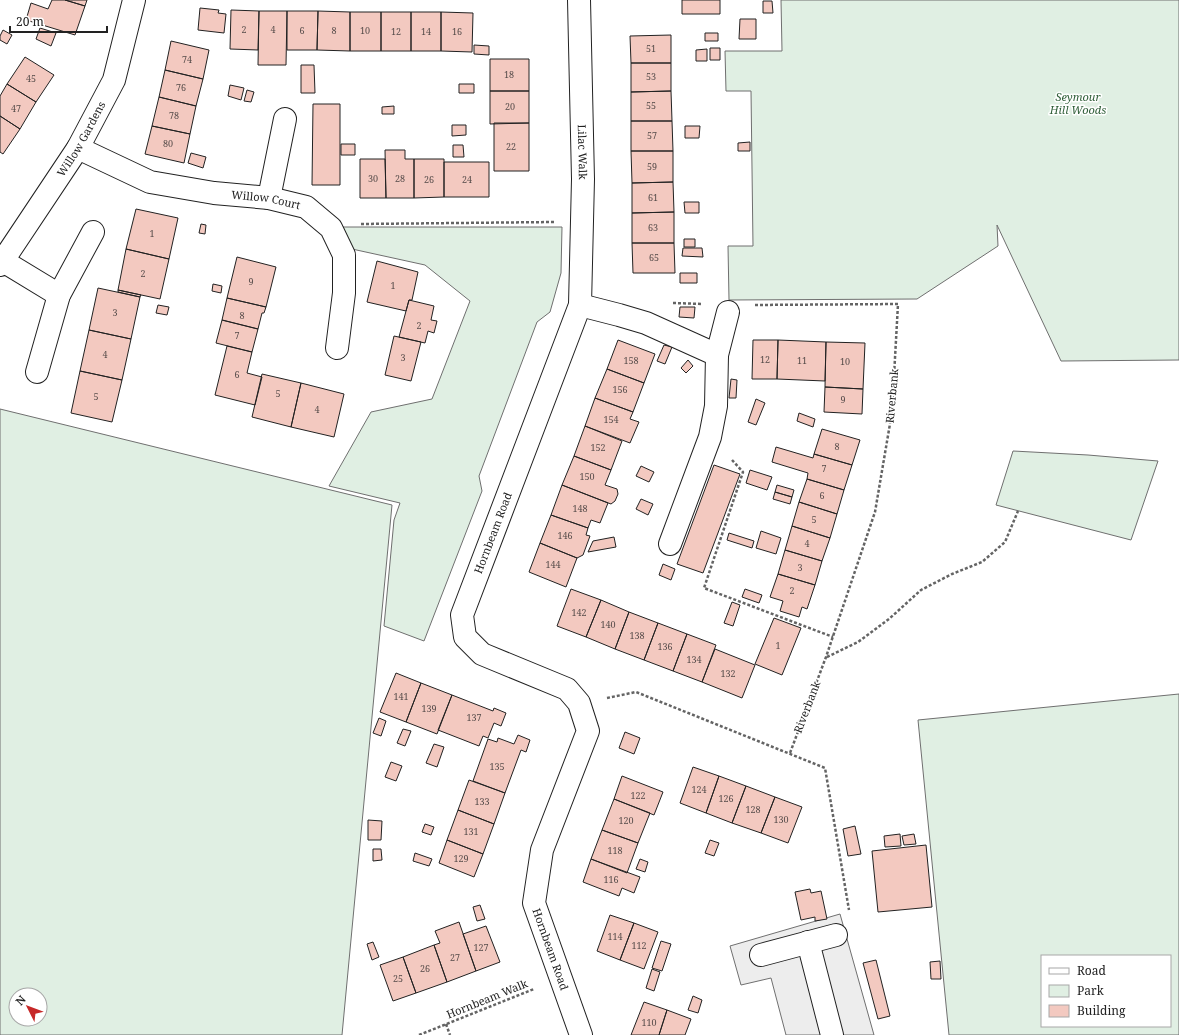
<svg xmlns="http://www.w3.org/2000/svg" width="1179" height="1035" font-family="'Noto Serif',serif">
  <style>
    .green { fill: #e0efe3; stroke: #6f6f6f; fill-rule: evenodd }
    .parking { fill: #ededed; stroke: #6f6f6f }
    .building { fill: #f3c9c0; stroke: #222 }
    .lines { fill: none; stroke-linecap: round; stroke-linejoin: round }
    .minor-casing { stroke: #222; stroke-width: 24 }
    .path { stroke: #646464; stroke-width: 2.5; stroke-dasharray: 3 2; stroke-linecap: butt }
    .minor { stroke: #fff; stroke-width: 22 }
    .labels { text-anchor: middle; stroke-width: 3; stroke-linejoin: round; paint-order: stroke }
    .number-label { font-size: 9px; fill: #564c4a }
    .park-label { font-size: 11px; font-style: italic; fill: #2f5e38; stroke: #fff }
    .street-label { font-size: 11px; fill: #222; stroke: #fff }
  </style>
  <rect width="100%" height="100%" fill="#fff"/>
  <path class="green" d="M781 0H1179V360L1061 361 997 225 998 246 917 299 729 300 728 246H753L751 91H726L725 51H782Z
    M343 227H562L561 273 550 312 537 322 479 476 482 491 424 641 384 626 394 520 400 503 329 486 371 412 432 399 470 301 425 265 352 249Z
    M0 409 392 505 342 1035H0ZM16 995H40V1019H16Z
    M1013 451 1088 455 1158 461 1131 540 996 505Z
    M1179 694V1035H949L918 720ZM1042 956H1170V1026H1042Z"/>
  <path class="parking" d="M840 914 874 1035H786L771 978 741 985 730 946Z"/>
  <path class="building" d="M52 0H65L85 6 75 35 26 20 31 3 48 9Z
    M65 0H87L85 6Z
    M682 0H720V14H682Z
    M763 1H772L773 13H763Z
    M200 8 219 10 218 13 226 14 224 33 198 30Z
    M231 10 259 11 258 50 230 49Z
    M259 11H287L286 65H258Z
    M287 11H318L317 50H287Z
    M318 11 350 12V51L317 50Z
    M350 12H381V51H350Z
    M381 12H411V51H381Z
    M411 12H441V51H411Z
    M441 12 473 13 472 52 441 51Z
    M740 19H756V39H739Z
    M40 28 56 33 51 46 36 39Z
    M3 30 12 35 7 44 0 40V36Z
    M705 33H718V41H705Z
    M671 35V63H631L630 36Z
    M171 41 209 50 203 79 165 70Z
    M474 45 489 46V55L474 54Z
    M710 48H720V60H710Z
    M707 49V61H696V50Z
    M25 57 54 75 36 102 7 84Z
    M490 59H529V91H490Z
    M631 63H671V91L631 92Z
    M301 65H314L315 93H301Z
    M165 70 203 79 196 106 159 97Z
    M7 84 36 102 20 129 0 116V96Z
    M459 84H474V93H459Z
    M230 85 244 88 241 100 228 96Z
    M247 90 254 92 251 102 244 101Z
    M490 91H529V123L490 124Z
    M671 91 672 121H631V92Z
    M159 97 196 106 190 134 152 126Z
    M313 104H340V185H312Z
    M394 106V114H382V107Z
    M0 116 20 129 3 154 0 152Z
    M631 121H672L673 151H631Z
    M494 123H529V171H494Z
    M452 125H466V135L452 136Z
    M152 126 190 134 184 163 145 154Z
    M685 126H700L699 138H685Z
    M750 142V151H738V143Z
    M341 144H355V155H341Z
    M453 145H463L464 157H453Z
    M385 150H405V159H414V198H386Z
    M631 151H673V182L632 183Z
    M191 153 206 157 203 168 188 163Z
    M360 159H385L386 198H360Z
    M414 159H444V197L414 198Z
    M444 162H489V197H444Z
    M673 182 674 212 632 213V183Z
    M684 202H699V213H685Z
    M136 209 178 218 169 259 126 249Z
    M674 212V243H632V213Z
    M201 224 206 225 205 234 199 233Z
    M684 239H695V247H684Z
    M632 243H674L675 273H633Z
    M683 248H702L703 257 682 256Z
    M126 249 169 259 160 299 118 290Z
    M237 257 276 267 266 307 227 298Z
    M377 261 418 272 412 300H409L406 311 367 302Z
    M680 273H697V283H680Z
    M213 284 222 286 221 293 212 291Z
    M98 288 140 297 131 339 89 330Z
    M118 290 141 295 140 297 118 292Z
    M227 298 266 307 264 313H262L258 329 222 320Z
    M409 300 434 306 431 320 437 321 434 333 428 331 425 343 399 337Z
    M158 305 169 307 167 315 156 313Z
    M680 307H695L694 318 679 317Z
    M222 320 258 329 252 352 216 343Z
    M89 330 131 339 122 380 80 371Z
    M394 336 421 342 411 381 385 375Z
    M618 340 655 354 644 383 607 369Z
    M753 340H778L777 379H752Z
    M778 340 826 342 825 381 777 379Z
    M826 342 865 343 863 389 825 387Z
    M664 345 672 347 665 364 657 361Z
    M227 346 252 352 247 373 262 377 255 405 215 395Z
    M688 360 693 366 686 373 681 368Z
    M607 369 644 383 633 412 595 398Z
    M80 371 122 380 112 422 71 413Z
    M262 374 301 383 291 427 252 417Z
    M731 379 737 380 736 398H729Z
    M301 383 344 394 334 437 291 427Z
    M825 387 863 389 862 414 824 412Z
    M595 398 633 412 630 419 639 422 630 443 585 426Z
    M756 399 765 403 756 425 748 422Z
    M799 413 815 419 813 427 797 421Z
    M585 426 622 441 611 470 574 456Z
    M822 429 860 440 852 465 814 454Z
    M776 447 813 458 814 454 852 465 844 490 807 479 808 473 772 462Z
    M574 456 611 470 605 485 617 489 618 494 615 501 611 504 562 485Z
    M714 465 740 474 703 573 677 564Z
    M641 466 654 472 649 482 636 476Z
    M750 470 772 477 767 490 746 483Z
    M807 479 844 490 837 514 799 502Z
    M562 485 608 503 600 523 591 520 588 528 551 515Z
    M777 485 794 490 792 497 775 492Z
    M775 492 792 497 790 504 773 499Z
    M641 499 653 504 648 515 636 509Z
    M799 502 837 514 830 538 792 526Z
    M551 515 588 528 586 535 590 536 583 555 577 558 540 543Z
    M792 526 830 538 822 561 785 550Z
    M761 531 781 538 776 554 756 548Z
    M729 533 754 541 752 548 727 540Z
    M614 537 616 547 588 552 593 541Z
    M540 543 577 558 566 587 529 572Z
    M785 550 822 561 815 585 778 574Z
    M663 564 675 569 671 580 659 575Z
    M778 574 815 585 807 609 802 607 799 617 780 611 783 601 770 597Z
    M571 589 601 600 586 637 557 626Z
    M745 589 762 595 759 603 742 597Z
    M601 600 629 612 615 649 586 637Z
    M732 602 740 605 733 626 724 623Z
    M629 612 658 623 644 660 615 649Z
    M774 618 801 628 782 675 755 664Z
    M658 623 687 634 673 671 644 660Z
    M687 634 716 645 702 682 673 671Z
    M715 649 755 665 742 698 702 682Z
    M396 673 421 683 406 722 380 712Z
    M421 683 452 695 437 734 406 722Z
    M452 695 493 711 494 708 506 713 501 726 494 723 488 738 483 736 479 746 438 730Z
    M379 718 386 721 381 736 373 733Z
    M403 729 411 731 405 746 397 743Z
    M625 732 640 738 634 754 619 748Z
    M518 735 530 740 526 752 521 750 505 793 473 781 488 739 497 742 498 738 514 744Z
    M434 744 444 747 437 767 426 763Z
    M391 762 402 766 396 781 385 777Z
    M693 767 719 776 706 813 680 803Z
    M622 776 663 792 654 815 614 799Z
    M719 776 746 786 732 823 706 813Z
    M469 780 505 793 494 824 458 810Z
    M746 786 775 797 761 833 732 823Z
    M775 797 802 807 788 843 761 833Z
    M614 799 650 813 638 843 602 830Z
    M458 810 494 824 483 854 447 840Z
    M368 820 382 821 381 840H368Z
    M425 824 434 827 431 835 422 832Z
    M855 826 861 854 848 856 843 829Z
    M602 830 638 843 627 873 591 859Z
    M900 834 901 846 885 847 884 836Z
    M914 834 916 844 904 845 902 836Z
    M447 840 483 854 474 877 439 863Z
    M710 840 719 843 714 856 705 853Z
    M926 845 932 907 878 912 872 851Z
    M373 849H381L382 860 373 861Z
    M415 853 432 859 429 866 413 861Z
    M591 859 640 877 634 893 622 888 619 896 583 882Z
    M640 859 648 862 645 872 636 869Z
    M810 889 811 893 821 891 827 919 815 921V917L801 920 795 892Z
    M480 905 485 919 477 921 473 907Z
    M610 915 634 923 620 960 597 951Z
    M459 922 476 971 447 982 434 945 440 943 435 931Z
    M634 923 658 932 644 969 620 960Z
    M486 926 500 962 476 971 463 934Z
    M661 941 671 944 662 971 652 968Z
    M373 942 379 957 372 960 367 944Z
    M434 945 447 982 416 993 403 957Z
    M403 957 416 993 393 1001 380 965Z
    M876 960 890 1016 878 1019 863 963Z
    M940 961 941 979H931L930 962Z
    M652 969 660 972 654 991 646 988Z
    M693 996 702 1000 698 1013 688 1010Z
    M644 1002 667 1010 659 1035H631Z
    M667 1010 691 1019 685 1035H659Z"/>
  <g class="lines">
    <g class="minor-casing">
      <g id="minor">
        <path id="s1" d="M579 0 583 179 580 305 462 615 465 637 482 654 567 689 579 703 588 731 542 850 534 903 581 1035"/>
        <path id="s2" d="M78 148 150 182 214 193 269 198 306 207 331 228 344 255V293L337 348"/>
        <path d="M269 198 285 119"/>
        <path d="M3 261 59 295"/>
        <path id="s3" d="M0 265 78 148 114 80 134 0"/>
        <path d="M580 305 619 315 646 323 717 355 716 406 710 437 670 544"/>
        <path d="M717 355 728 312"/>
        <path d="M37 372 59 295 93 232"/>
        <path d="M808 942 832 1035"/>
        <path d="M761 955 836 935"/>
      </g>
    </g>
    <path class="path" d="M361 224 554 222
      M673 303 702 304
      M755 305 898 304 892 412 875 512 826 657 790 753
      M732 460 743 472 704 588 833 637
      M827 657 858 642 889 619 921 590 952 574 982 562 1005 542 1018 511
      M607 698 636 692 825 768 849 910
      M446 1024 450 1035
      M419 1035 534 989"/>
    <use href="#minor" class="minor"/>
  </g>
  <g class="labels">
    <g class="number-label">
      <text x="244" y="33">2</text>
      <text x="273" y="33">4</text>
      <text x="302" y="34">6</text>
      <text x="334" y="34">8</text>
      <text x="365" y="34">10</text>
      <text x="396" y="35">12</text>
      <text x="426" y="35">14</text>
      <text x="457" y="35">16</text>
      <text x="651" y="52">51</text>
      <text x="187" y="63">74</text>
      <text x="509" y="78">18</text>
      <text x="651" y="80">53</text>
      <text x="31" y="82">45</text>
      <text x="181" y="91">76</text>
      <text x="651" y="109">55</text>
      <text x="510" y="110">20</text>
      <text x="16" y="112">47</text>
      <text x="174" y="119">78</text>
      <text x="652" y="139">57</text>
      <text x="168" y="147">80</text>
      <text x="511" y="150">22</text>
      <text x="652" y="170">59</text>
      <text x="373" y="182">30</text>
      <text x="400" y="182">28</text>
      <text x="429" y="183">26</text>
      <text x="467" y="183">24</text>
      <text x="653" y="201">61</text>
      <text x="653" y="231">63</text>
      <text x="152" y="237">1</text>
      <text x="654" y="261">65</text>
      <text x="143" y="277">2</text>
      <text x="251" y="285">9</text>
      <text x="393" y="289">1</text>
      <text x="115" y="316">3</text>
      <text x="242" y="319">8</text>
      <text x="419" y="329">2</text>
      <text x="237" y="339">7</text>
      <text x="105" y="358">4</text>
      <text x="403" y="361">3</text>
      <text x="765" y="363">12</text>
      <text x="631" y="364">158</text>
      <text x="802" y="364">11</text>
      <text x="845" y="365">10</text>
      <text x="237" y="378">6</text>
      <text x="620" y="393">156</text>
      <text x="278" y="397">5</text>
      <text x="96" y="400">5</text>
      <text x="843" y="403">9</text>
      <text x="317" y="413">4</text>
      <text x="611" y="423">154</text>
      <text x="837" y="450">8</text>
      <text x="598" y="451">152</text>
      <text x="824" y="472">7</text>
      <text x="587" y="480">150</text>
      <text x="822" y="499">6</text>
      <text x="580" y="512">148</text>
      <text x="814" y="523">5</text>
      <text x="565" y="539">146</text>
      <text x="807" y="547">4</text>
      <text x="553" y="568">144</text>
      <text x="800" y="571">3</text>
      <text x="792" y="594">2</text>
      <text x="579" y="616">142</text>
      <text x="608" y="628">140</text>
      <text x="637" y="639">138</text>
      <text x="778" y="649">1</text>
      <text x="665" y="650">136</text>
      <text x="694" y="663">134</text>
      <text x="728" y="677">132</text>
      <text x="401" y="700">141</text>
      <text x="429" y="712">139</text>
      <text x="474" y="721">137</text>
      <text x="497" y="770">135</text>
      <text x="699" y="793">124</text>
      <text x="638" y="799">122</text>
      <text x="726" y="802">126</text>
      <text x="482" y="805">133</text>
      <text x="753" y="813">128</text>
      <text x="781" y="823">130</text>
      <text x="626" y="824">120</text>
      <text x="471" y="835">131</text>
      <text x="615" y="854">118</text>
      <text x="461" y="862">129</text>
      <text x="611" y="883">116</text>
      <text x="615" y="940">114</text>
      <text x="639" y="949">112</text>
      <text x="481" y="951">127</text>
      <text x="455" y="961">27</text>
      <text x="425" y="972">26</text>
      <text x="398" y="982">25</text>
      <text x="649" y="1026">110</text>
    </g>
    <g class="park-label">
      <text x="1078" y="101">Seymour<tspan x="1078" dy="13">Hill Woods</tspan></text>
    </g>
    <g class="street-label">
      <text dy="4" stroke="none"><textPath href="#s3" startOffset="150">Willow Gardens</textPath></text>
      <text dy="4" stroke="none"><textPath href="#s1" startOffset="152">Lilac Walk</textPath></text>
      <text dy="4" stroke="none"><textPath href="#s2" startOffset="197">Willow Court</textPath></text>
      <text transform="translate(892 396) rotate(-85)" y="4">Riverbank</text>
      <text transform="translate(493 533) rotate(-69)" y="4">Hornbeam Road</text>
      <text transform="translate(807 707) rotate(-69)" y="4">Riverbank</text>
      <text dy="4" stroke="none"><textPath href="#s1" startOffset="1053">Hornbeam Road</textPath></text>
      <text transform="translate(487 999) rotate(-22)" y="4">Hornbeam Walk</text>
    </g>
  </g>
  <rect x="1041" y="955" width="130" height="72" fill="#ffffff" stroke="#a7a7a7"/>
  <rect x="1049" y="968" width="20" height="6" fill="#ffffff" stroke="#a7a7a7"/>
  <text x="1077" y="975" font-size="12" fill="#222222">Road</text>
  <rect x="1049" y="985" width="20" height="12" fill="#e0efe3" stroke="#a7a7a7"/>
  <text x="1077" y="995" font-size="12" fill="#222222">Park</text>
  <rect x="1049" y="1005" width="20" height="12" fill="#f3c9c0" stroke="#a7a7a7"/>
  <text x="1077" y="1015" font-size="12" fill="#222222">Building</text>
  <g transform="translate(28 1007) rotate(312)"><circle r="19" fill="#ffffff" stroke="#a7a7a7"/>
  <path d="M0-3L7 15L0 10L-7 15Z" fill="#c62828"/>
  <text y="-6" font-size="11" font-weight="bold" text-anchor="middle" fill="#222222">N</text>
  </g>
  <path d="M10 26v6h97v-6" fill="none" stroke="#222222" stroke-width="2"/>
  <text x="16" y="26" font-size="12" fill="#222222" stroke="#ffffff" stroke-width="3" paint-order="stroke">20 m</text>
</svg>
